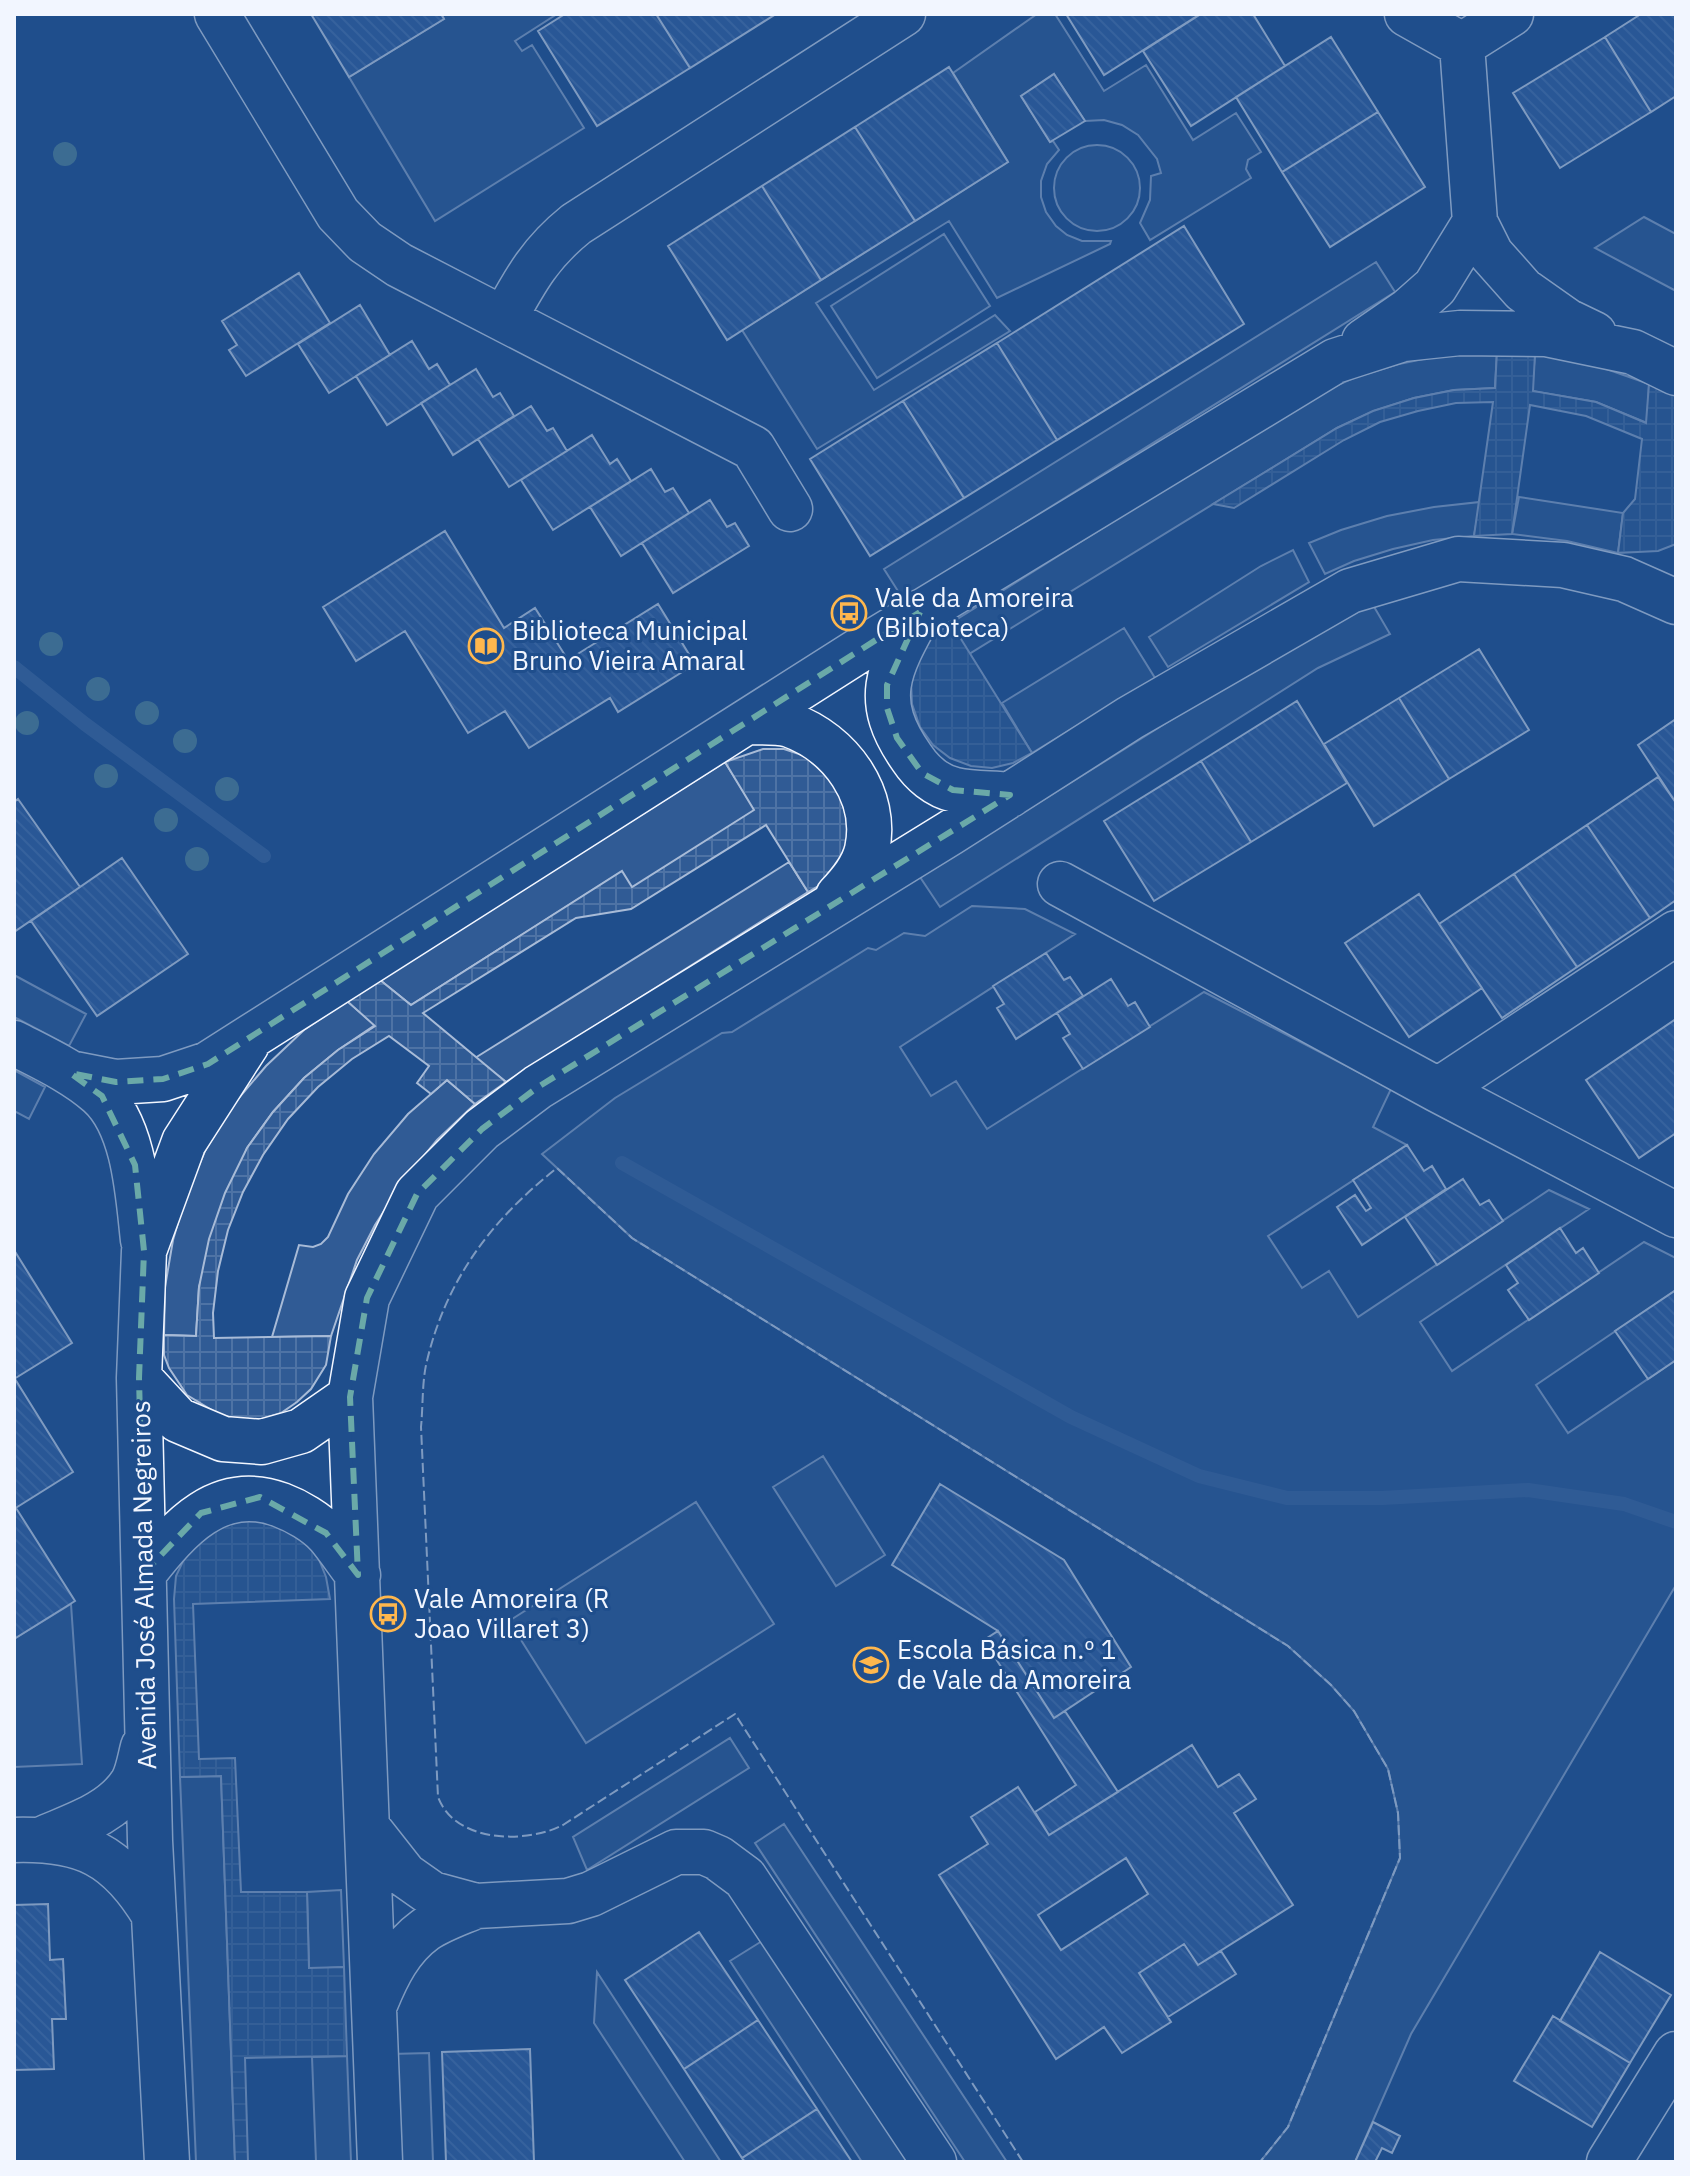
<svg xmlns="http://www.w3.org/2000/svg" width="1690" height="2176" font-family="'IBM Plex Sans',sans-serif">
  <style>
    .built { fill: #305b95; stroke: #a8bbd7; stroke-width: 2 }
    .plaza { fill: url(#plaza-grid); stroke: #a8bbd7; stroke-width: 2 }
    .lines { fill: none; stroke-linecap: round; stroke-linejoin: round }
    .stream { stroke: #446ba0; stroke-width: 14 }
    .building { fill: url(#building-back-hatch); stroke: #f2f6ff; stroke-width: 2; fill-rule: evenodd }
    .street-casing { stroke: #f2f6ff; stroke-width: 47 }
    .street { stroke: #1f4e8c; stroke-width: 44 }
    .fence { stroke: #f2f6ff; stroke-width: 2; stroke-dasharray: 10 4; stroke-linecap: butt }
    .tree { fill: #61919a }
    .marked { fill: none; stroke: #6aa9a8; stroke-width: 6; stroke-dasharray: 16 10; stroke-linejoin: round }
    .labels { text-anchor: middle; stroke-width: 6; stroke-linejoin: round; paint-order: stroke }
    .poi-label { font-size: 26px; fill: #f2f6ff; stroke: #1f4e8c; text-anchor: start }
    .street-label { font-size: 26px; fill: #f2f6ff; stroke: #1f4e8c }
  </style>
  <defs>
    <pattern id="plaza-grid" width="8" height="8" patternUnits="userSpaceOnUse" patternTransform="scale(2)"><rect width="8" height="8" fill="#305b95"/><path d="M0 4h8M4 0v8" fill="none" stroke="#4e73a5"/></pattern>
    <pattern id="building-back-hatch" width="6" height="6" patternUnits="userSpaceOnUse" patternTransform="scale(2)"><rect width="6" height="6" fill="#3563a3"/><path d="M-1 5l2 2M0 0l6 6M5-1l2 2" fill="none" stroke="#537ab1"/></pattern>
  </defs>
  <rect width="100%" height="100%" fill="#1f4e8c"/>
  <path class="built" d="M441 14H557L515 41 522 51 532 45 584 128 435 221 349 77 444 19Z
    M1037 14H1055L1104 91 1146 65 1193 140 1236 113 1261 152 1248 160 1246 169 1251 178 1150 240 1140 223 1150 200 1151 176 1161 173 1157 159 1138 135 1122 125 1104 120 1085 121 1054 74 1021 96 1050 142 1053 141 1059 150 1047 164 1041 181V197L1046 212 1056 226 1067 235 1082 241H1111L1110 244 997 298 949 221 816 303 874 390 995 315 1010 331 817 449 742 330 1008 162 953 73Z
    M1054 188a43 43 0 1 1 86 0a43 43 0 1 1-86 0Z
    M1644 217 1676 234V291L1595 248Z
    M944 234 990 306 877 378 831 306Z
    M1376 262 1395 292 903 599 884 569Z
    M1497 351 1495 388 1454 390 1414 398 1374 411 1337 428 969 654 951 623 1315 395 1356 377 1399 364 1448 354Z
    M1535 354 1595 365 1649 384 1647 423 1596 402 1532 391Z
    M1519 497 1623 513 1618 553 1567 541 1512 534Z
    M1480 502 1474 536 1433 540 1393 549 1354 561 1325 574 1309 543 1341 530 1387 516 1434 507Z
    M1293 550 1309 582 1168 667 1149 637 1261 566Z
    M1373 605 1390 634 1318 668 940 907 920 877 1305 636Z
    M1124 628 1155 678 1032 753 1002 703Z
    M725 762 755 810 632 888 621 872 411 1005 380 980Z
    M789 862 808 892 506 1082 475 1058Z
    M972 906 1025 909 1075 934 900 1047 931 1096 956 1081 987 1129 1204 992 1391 1089 1373 1127 1407 1145 1268 1236 1302 1288 1329 1271 1358 1317 1549 1190 1589 1209 1420 1322 1452 1371 1644 1242 1676 1258V1290L1536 1385 1568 1433 1676 1360V1585L1411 2034 1355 2162H1260L1288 2127 1400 1858 1398 1813 1388 1769 1354 1711 1331 1685 1288 1646 632 1238 542 1154 615 1098 722 1033 732 1032 868 948 876 950 904 933 925 936Z
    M14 975 86 1014 69 1046 14 1017Z
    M347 1001 375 1025 338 1050 304 1078 273 1112 247 1148 199 1287 196 1336 164 1335 165 1287 173 1240 186 1195 205 1151 232 1106 266 1066 304 1030Z
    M14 1070 45 1087 29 1119 14 1111Z
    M447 1080 475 1104 437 1140 404 1180 375 1225 357 1260 331 1336 272 1337 299 1245 313 1247 321 1244 328 1237 348 1194 374 1154 408 1114Z
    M823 1456 885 1555 836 1586 773 1487Z
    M696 1502 774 1624 586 1743 509 1621Z
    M71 1604 82 1764 14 1767V1639Z
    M730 1738 749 1768 587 1870 573 1837Z
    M221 1776 235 2162H196L180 1777Z
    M784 1824 1007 2162H965L755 1843Z
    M341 1890 344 1967 309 1969 307 1892Z
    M762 1941 909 2162H862L730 1961Z
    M597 1972 721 2162H685L594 2023Z
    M429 2053 433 2162H396L391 2054Z
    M347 2056 351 2162H316L312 2057Z"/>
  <path class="plaza" d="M1497 351 1535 354 1533 391 1596 402 1646 423 1649 384 1676 395V544L1658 551 1618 553 1623 513 1635 499 1642 439 1586 416 1530 405 1512 534 1474 536 1493 402 1456 403 1418 411 1380 422 1344 440 1234 508 1213 504 1337 428 1373 411 1414 398 1454 390 1495 388Z
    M951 623 1032 753 1013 763 992 768 971 766 950 758 933 745 920 727 912 704 911 681 918 658 932 637Z
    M763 749H784L805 756 837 785 849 825 847 845 839 864 827 881 808 892 766 825 631 909 576 918 423 1013 506 1082 475 1104 447 1080 431 1094 417 1083 429 1066 389 1036 352 1059 318 1087 288 1119 263 1155 243 1192 228 1230 218 1271 213 1313 214 1338 331 1336 326 1365 311 1389 297 1402 281 1413 261 1419 241 1420 220 1415 187 1395 169 1368 164 1355V1335L196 1336 199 1287 209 1239 225 1193 247 1148 273 1112 304 1078 338 1050 375 1026 347 1001 380 980 411 1005 622 871 632 887 754 810 725 762Z
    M242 1519 265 1520 304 1539 318 1557 326 1577 330 1599 193 1604 199 1759 235 1758 241 1892H307L309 1968 344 1967 347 2056 245 2058 248 2162H235L221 1776 180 1777 174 1599 176 1576 186 1555 220 1525Z"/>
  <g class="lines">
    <path class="stream" d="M14 667 85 724 264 856
      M622 1163 1071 1417 1199 1476 1287 1498H1382L1528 1490 1624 1504 1676 1522"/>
  </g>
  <path class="building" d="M311 14H441L444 19 349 77Z
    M565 14H656L690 68 597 126 538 31Z
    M656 14H776L690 68Z
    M1066 14H1196L1197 16 1104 75Z
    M1201 14H1253L1285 66 1191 126 1143 51Z
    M1641 14H1676V96L1651 112 1605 37Z
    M1331 37 1378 112 1282 172 1236 97Z
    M1605 37 1651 112 1560 168 1513 93Z
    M949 67 1008 162 915 221 855 127Z
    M1054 74 1085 121 1050 142 1021 96Z
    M1378 112 1425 187 1330 247 1282 172Z
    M855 127 915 221 821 280 762 186Z
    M762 186 821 280 727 340 668 246Z
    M1184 226 1244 324 1057 440 997 343Z
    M299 273 330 323 246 376 229 350 237 345 222 321Z
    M360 305 390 355 329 393 298 344Z
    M412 341 429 369 437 364 450 385 387 425 356 376Z
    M997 343 1057 440 964 498 903 401Z
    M476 369 493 397 500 393 514 416 453 455 421 403Z
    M903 401 964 498 870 556 810 459Z
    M531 406 547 431 553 428 567 451 509 487 478 439Z
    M592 435 610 464 617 459 631 481 553 530 521 480Z
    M651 469 665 492 673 488 689 513 621 556 590 507Z
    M710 500 727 527 735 523 749 546 673 593 642 543Z
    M445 531 504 628 535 608 568 660 658 604 695 664 618 712 610 698 529 748 505 711 468 733 405 631 356 661 323 607Z
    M1479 649 1529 730 1449 779 1399 698Z
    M1399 698 1449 779 1374 826 1324 744Z
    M1297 701 1347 783 1251 842 1201 761Z
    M1676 719V803L1638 745Z
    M1201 761 1251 842 1154 901 1104 821Z
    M1658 777 1676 803V900L1650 918 1587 825Z
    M18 799 80 887 14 932V802Z
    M1587 825 1650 918 1577 967 1514 874Z
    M122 858 188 954 97 1016 31 921Z
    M1514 874 1577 967 1502 1018 1439 924Z
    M1419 894 1482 988 1409 1037 1345 943Z
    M1046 953 1064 980 1070 977 1083 996 1016 1039 997 1008 1004 1004 993 986Z
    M1111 979 1128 1006 1135 1002 1150 1027 1083 1069 1063 1038 1070 1034 1057 1013Z
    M1676 1019V1133L1639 1158 1586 1080Z
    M1407 1145 1424 1171 1432 1166 1446 1189 1362 1245 1337 1207 1355 1195 1366 1211 1371 1208 1353 1180Z
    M1463 1179 1480 1205 1489 1200 1503 1221 1437 1265 1405 1217Z
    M1560 1228 1576 1253 1583 1248 1599 1273 1529 1320 1508 1290 1518 1283 1506 1265Z
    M14 1250 72 1343 14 1379Z
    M1676 1290V1360L1648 1379 1615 1331Z
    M15 1379 73 1472 14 1509V1379Z
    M940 1484 1064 1560 1131 1667 1054 1718 998 1631 892 1565Z
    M16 1508 75 1601 14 1639V1509Z
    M998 1631 1054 1718 1065 1711 1118 1792 1049 1835 1035 1812 1076 1785 984 1640Z
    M1192 1745 1218 1787 1239 1774 1256 1799 1234 1813 1293 1905 1198 1965 1184 1944 1139 1973 1171 2022 1122 2053 1104 2027 1056 2059 939 1875 988 1844 971 1817 1018 1787 1049 1835ZM1126 1858 1148 1894 1061 1950 1038 1915Z
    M48 1904 50 1960 63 1959 66 2019H52L54 2069 14 2070V1905Z
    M699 1932 758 2020 684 2069 625 1980Z
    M1184 1944 1198 1965 1221 1951 1236 1974 1168 2017 1139 1973Z
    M1600 1952 1671 1995 1630 2063 1560 2021Z
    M1553 2016 1630 2063 1592 2127 1514 2081Z
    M758 2020 817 2109 742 2158 684 2069Z
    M530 2049 534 2162H446L442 2052Z
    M817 2109 852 2162H745L742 2158Z
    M1373 2122 1400 2136 1392 2153 1382 2148 1375 2162H1355Z"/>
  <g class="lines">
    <g class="street-casing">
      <path id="street" d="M217 14 338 214 365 242 399 265 753 448 790 509
        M1407 14 1462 45 1475 222 1491 254 1523 290 1567 321 1594 334
        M1462 45 1511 14
        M504 319C526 279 540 253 576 224L903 14
        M1364 341 1409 310 1435 287 1475 222
        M920 612C888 670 871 700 912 758 922 773 937 786 955 790 972 794 992 793 1010 795
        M747 722C761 723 777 721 790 725 840 743 879 795 867 850 863 868 850 883 838 896
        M1060 884 1438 1090 1676 1215
        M14 1043C43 1058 74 1072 99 1094 135 1126 138 1196 143 1240
        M70 1073 116 1082 163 1079 208 1064 869 644 1335 361 1403 339 1460 333 1546 334 1633 352 1676 373
        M1438 1090 1676 933
        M139 1378 178 1420 223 1439 262 1442 301 1431 350 1397
        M144 1573C179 1528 219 1482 281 1505 297 1511 316 1522 328 1535 338 1547 348 1562 358 1575
        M368 1828 405 1875 432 1894 476 1906 568 1901 591 1894 676 1852H704L718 1858 745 1878 934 2162
        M42 1839C74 1825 112 1814 132 1783 138 1773 140 1758 143 1747
        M14 1840C83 1838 118 1855 154 1915
        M376 2002C387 1975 400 1948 425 1930 439 1920 460 1913 476 1906
        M167 2162 150 1841 139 1378 144 1251 184 1142 247 1044
        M380 2162 350 1397 367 1298 417 1194 482 1129 538 1087 950 833 1130 718 1350 591 1458 559 1563 565 1624 579 1676 602
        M1609 2162 1676 2054"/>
    </g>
    <use href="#street" class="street"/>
    <path class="fence" d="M1023 2162 735 1714 563 1825C526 1844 455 1843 438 1797L421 1427C423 1407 422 1385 426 1365 445 1281 491 1220 557 1168L632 1238 1288 1646 1331 1685 1354 1711 1388 1769 1398 1813 1400 1858 1288 2127 1260 2162"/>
  </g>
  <g class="tree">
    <circle cx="65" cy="154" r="12"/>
    <circle cx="51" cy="644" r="12"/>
    <circle cx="98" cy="689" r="12"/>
    <circle cx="147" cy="713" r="12"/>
    <circle cx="27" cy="723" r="12"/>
    <circle cx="185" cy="741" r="12"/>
    <circle cx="106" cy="776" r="12"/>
    <circle cx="227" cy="789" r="12"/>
    <circle cx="166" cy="820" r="12"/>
    <circle cx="197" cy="859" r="12"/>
  </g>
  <path d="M0 0H1690V2176H0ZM920 612 887 685V708L897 738 922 773 953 790 1010 795 538 1087 482 1129 417 1194 367 1298 350 1397 358 1575 326 1533 260 1497 201 1513 144 1573 139 1378 144 1251 135 1165 102 1096 70 1073 116 1082 163 1079 208 1064Z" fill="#1f4e8c" fill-opacity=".55" fill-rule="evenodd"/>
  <path class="marked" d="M920 612 887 685V708L897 738 922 773 953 790 1010 795 538 1087 482 1129 417 1194 367 1298 350 1397 358 1575 326 1533 260 1497 201 1513 144 1573 139 1378 144 1251 135 1165 102 1096 70 1073 116 1082 163 1079 208 1064Z"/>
  <defs>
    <g id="bus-ring" transform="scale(1.8)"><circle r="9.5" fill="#1f4e8c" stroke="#ffb74d" stroke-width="1.5"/><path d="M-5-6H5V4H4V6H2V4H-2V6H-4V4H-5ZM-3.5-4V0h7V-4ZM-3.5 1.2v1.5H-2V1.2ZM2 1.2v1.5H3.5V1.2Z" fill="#ffb74d"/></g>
    <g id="library-ring" transform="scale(1.8)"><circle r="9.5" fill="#1f4e8c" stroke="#ffb74d" stroke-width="1.5"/><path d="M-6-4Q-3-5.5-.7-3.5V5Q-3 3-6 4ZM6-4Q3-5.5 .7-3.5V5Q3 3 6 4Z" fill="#ffb74d"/></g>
    <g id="school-ring" transform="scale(1.8)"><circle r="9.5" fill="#1f4e8c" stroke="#ffb74d" stroke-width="1.5"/><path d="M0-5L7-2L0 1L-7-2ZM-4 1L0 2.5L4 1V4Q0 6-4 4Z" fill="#ffb74d"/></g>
  </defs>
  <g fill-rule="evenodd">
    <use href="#bus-ring" x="849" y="613"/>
    <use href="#library-ring" x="486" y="646"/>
    <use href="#bus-ring" x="388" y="1614"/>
    <use href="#school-ring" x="871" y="1665"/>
  </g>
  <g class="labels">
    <g class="poi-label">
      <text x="875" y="607">Vale da Amoreira<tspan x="875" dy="30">(Bilbioteca)</tspan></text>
      <text x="512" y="640">Biblioteca Municipal<tspan x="512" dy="30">Bruno Vieira Amaral</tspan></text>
      <text x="414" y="1608">Vale Amoreira (R<tspan x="414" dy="30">Joao Villaret 3)</tspan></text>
      <text x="897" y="1659">Escola Básica n.º 1<tspan x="897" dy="30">de Vale da Amoreira</tspan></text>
    </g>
    <g class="street-label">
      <text transform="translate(144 1585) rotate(-91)" y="9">Avenida José Almada Negreiros</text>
    </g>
  </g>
  <rect width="1690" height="2176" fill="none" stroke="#f2f6ff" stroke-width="32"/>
</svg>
